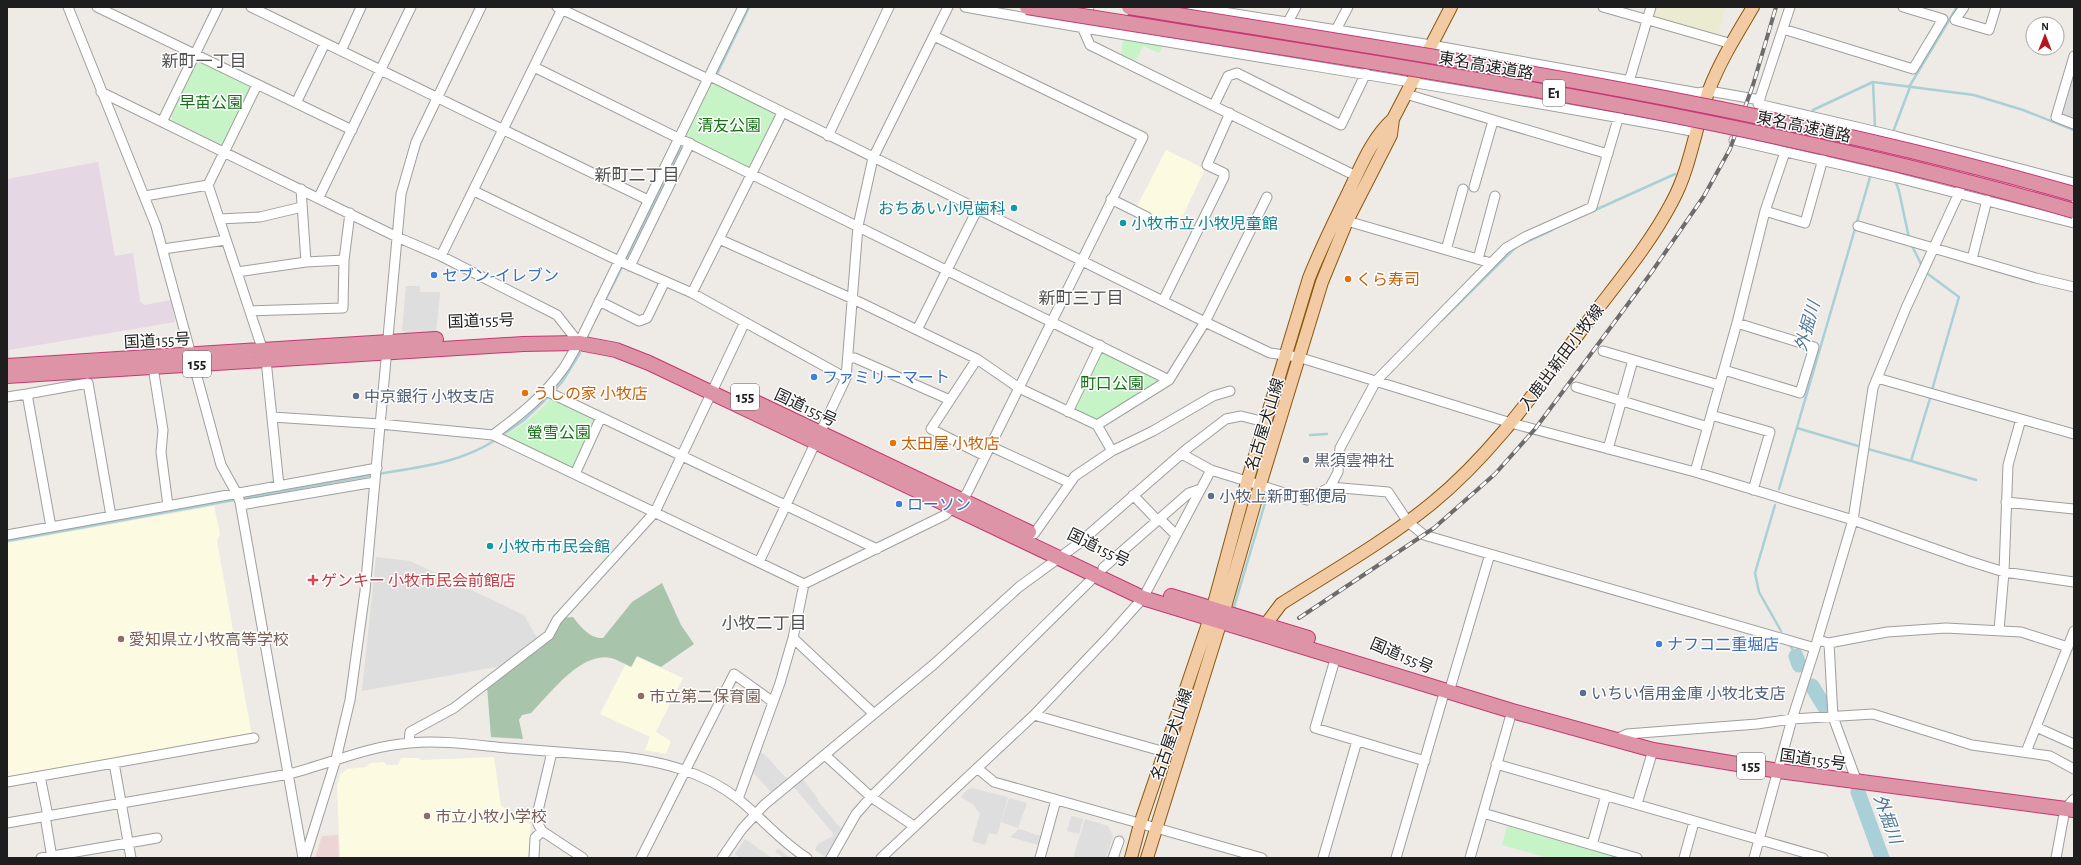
<svg xmlns="http://www.w3.org/2000/svg" width="2081" height="865" font-family="'Alegreya Sans','Noto Sans JP',sans-serif">
  <style>
    .residential { fill: #dcdbdb }
    .commercial { fill: #edd5d6 }
    .industrial { fill: #e6d7e4 }
    .education { fill: #fcfae0 }
    .farmland { fill: #ebebd2 }
    .cemetery { fill: #a8c4aa }
    .park { fill: #c6f4c6 }
    .parking { fill: #dedede }
    .lines { fill: none; stroke-linecap: round; stroke-linejoin: round }
    .stream { stroke: #a9d0d7; stroke-width: 2.5 }
    .river { stroke: #a9d0d7; stroke-width: 15 }
    .minor-casing { stroke: #9f9f9f; stroke-width: 11 }
    .major-casing { stroke: #89570f; stroke-width: 14 }
    .highway-casing { stroke: #c83673; stroke-width: 16 }
    .minor { stroke: #fff; stroke-width: 9 }
    .major { stroke: #f2cba5; stroke-width: 12 }
    .highway { stroke: #dd94a7; stroke-width: 14 }
    .rail-casing { stroke: #6c6c6c; stroke-width: 4 }
    .rail { stroke: #fff; stroke-width: 2.5; stroke-dasharray: 8; stroke-linecap: butt }
    .highway-bridge-casing { stroke: #c83673; stroke-width: 16; stroke-linecap: butt }
    .highway-bridge { stroke: #dd94a7; stroke-width: 14 }
    .culture-dot { fill: #0f9aa8; stroke: #fff; stroke-width: 1.5 }
    .shop-dot { fill: #3f7fe0; stroke: #fff; stroke-width: 1.5 }
    .food-dot { fill: #e8710a; stroke: #fff; stroke-width: 1.5 }
    .service-dot { fill: #5c6f8a; stroke: #fff; stroke-width: 1.5 }
    .worship-dot { fill: #6b7280; stroke: #fff; stroke-width: 1.5 }
    .health-dot { fill: #e0444e; stroke: #fff; stroke-width: 1.5 }
    .education-dot { fill: #8d6e63; stroke: #fff; stroke-width: 1.5 }
    .labels { text-anchor: middle; stroke-width: 3; stroke-linejoin: round; paint-order: stroke }
    .shield { fill: #fff; stroke: #626262; stroke-width: 1 }
    .shield-label { font-size: 15px; font-weight: bold; fill: #1e1e1e }
    .street-label { font-size: 16px; fill: #1e1e1e; stroke: #fff }
    .park-label { font-size: 16px; fill: #167117; stroke: #fff }
    .culture-label { font-size: 16px; fill: #0d838f; stroke: #fff; text-anchor: start }
    .shop-label { font-size: 16px; fill: #366cbe; stroke: #fff; text-anchor: start }
    .food-label { font-size: 16px; fill: #c56008; stroke: #fff; text-anchor: start }
    .service-label { font-size: 16px; fill: #4e5e75; stroke: #fff; text-anchor: start }
    .worship-label { font-size: 16px; fill: #5b616d; stroke: #fff; text-anchor: start }
    .health-label { font-size: 16px; fill: #be3a42; stroke: #fff; text-anchor: start }
    .education-label { font-size: 16px; fill: #785e54; stroke: #fff; text-anchor: start }
    .neighbourhood-label { font-size: 17px; fill: #515151; stroke: #fff }
    .water-label { font-size: 17px; font-style: italic; fill: #4d7795; stroke: #fff }
  </style>
  <rect width="100%" height="100%" fill="#eeeae5"/>
  <path class="residential" d="M2074 67V121L2062 116 2060 113Z"/>
  <path class="commercial" d="M338 835 339 858H315L322 836Z"/>
  <path class="industrial" d="M98 162 115 256 133 253 140 301 144 305 171 300 175 322 9 350 10 358 7 359V179Z"/>
  <path class="education" d="M1166 150 1205 169 1177 228 1136 208Z
    M214 506 220 534 217 541 252 736 7 780V543Z
    M637 657 683 678 656 732 671 741 666 754 645 750 650 737 600 714 625 665 632 667Z
    M494 757 501 806 531 825 528 858H340L337 787 340 775 347 769 366 767 370 763 384 762 386 765H398L401 758H418L422 760Z"/>
  <path class="farmland" d="M1653 7H1726L1717 36 1650 17Z"/>
  <path class="cemetery" d="M662 583 681 625 694 644 661 667 637 656 631 667C625 664 618 660 611 658 581 651 550 694 531 713L522 715 519 720 523 739 491 737 487 686 561 618 573 617C580 626 590 639 603 638L632 602Z"/>
  <path class="park" d="M1123 38 1164 43 1159 53 1143 46 1136 61 1121 54Z
    M197 62H202L249 85 251 88 225 143 221 144 172 120 171 116Z
    M715 84 775 114 777 118 753 166 750 168 684 136 707 86Z
    M1103 351 1158 379V383L1096 420 1074 411 1072 408 1099 353Z
    M551 398 595 418 596 422 574 467 571 468 504 436C522 426 538 414 551 398Z
    M1507 826 1618 858H1548L1502 845Z"/>
  <path class="parking" d="M406 286H420V292H440L436 333 406 334 402 330Z
    M376 557 410 561 524 615 537 638 507 665 362 691Z
    M757 751 764 754 788 780 780 787 771 777 779 787 772 793 751 770Z
    M802 778 818 799 817 800 843 831 827 858 815 850 818 844 833 836 832 832 793 786Z
    M972 788 1008 797 997 835 989 833 985 845 972 841 980 814 973 804 961 797 967 790Z
    M1009 798 1027 803 1018 828 1001 822Z
    M1071 816 1083 819 1079 834 1067 831Z
    M1085 819 1108 826 1113 836 1106 858H1073Z
    M1019 829 1041 836 1038 845 1010 837Z
    M745 839 772 858H740L735 854Z
    M778 848 788 856 791 858H784L775 852Z"/>
  <g class="lines">
    <path class="stream" d="M717 74 749 7
      M1873 82 1875 127
      M1909 87 1957 7
      M1813 110 1873 82 1974 95 2023 110 2074 130
      M1893 132 1910 87
      M1895 180 1899 191 1909 238
      M1593 211 1675 174
      M1522 244 1552 230
      M1911 244 1921 264
      M625 261 682 144
      M1928 274 1959 297 1932 390
      M1442 320 1516 247
      M593 324 623 265
      M553 392 562 382 580 353
      M1797 428 1858 446
      M1310 435 1327 434
      M501 436 524 420 549 396
      M1868 449 1911 461 1931 395
      M1911 461 1976 480
      M378 474C420 467 461 463 497 439
      M1779 489 1871 174
      M1775 505 1755 573 1759 592 1781 631
      M7 541 373 475
      M1234 607 1268 493
      M1790 645 1796 656"/>
    <path class="river" d="M1796 656 1799 665
      M1812 686 1829 714
      M1858 792 1882 858"/>
    <g class="minor-casing">
      <path id="minor" d="M68 7 156 226 221 465 237 494 240 502 303 858
        M97 7 352 130
        M251 7 648 200
        M557 7 708 79
        M965 7C1208 51 1453 86 1696 132
        M1089 7 1083 29 1090 45 1356 176
        M1192 7 1431 45 1698 93 1709 91 1760 100
        M1603 7 1732 44
        M1790 7 1758 104 1895 136 2074 183
        M1964 7 1955 20 1989 30 1996 7
        M1288 22 1296 7
        M1783 29 1913 69 1943 19 1903 7
        M1336 30 1348 7
        M341 51 361 7
        M2074 56 2056 117 2074 124
        M534 67 1169 380
        M710 76 1205 322 1270 353 1298 357 1511 423 1695 472 1853 520 1969 561 2004 572 2074 582
        M257 85 208 185 266 360 279 486
        M101 92 397 237 441 256 557 315 579 343
        M1406 94 1608 154
        M296 103 325 43
        M1214 105 1228 76 1237 73 1341 125 1366 73
        M162 122 218 7
        M828 136 889 7
        M1734 140 1898 178 2074 223
        M1474 187 1493 121
        M301 189 306 262
        M474 191 619 261 692 293 846 378
        M145 196 208 185
        M319 197 411 7
        M1111 199 1147 217
        M1765 211 1805 223 1823 159
        M219 219 260 217 302 207
        M1347 221 1491 263
        M1858 226 2036 278 2074 287
        M719 239 853 299 977 359 1019 388 1097 425 1169 380 1205 322 1267 197
        M163 249 226 240
        M1446 250 1463 189
        M441 256 562 9
        M1478 259 1495 196
        M1972 259 1987 200
        M630 266 690 143
        M237 272 306 262 344 260
        M692 293 782 113
        M599 301 639 321 647 318 665 281
        M1163 301 1224 177V173L1207 165 1230 113
        M250 311 343 308 344 260 350 213
        M917 330 977 210
        M1603 351 1719 385
        M848 358H855L950 400
        M977 359 931 429 985 456
        M153 367 163 430 161 452 168 506
        M1724 370 1800 393 1814 347 1737 323
        M1877 378 2021 419
        M1576 387 1708 427
        M546 391 877 549
        M7 397 27 394
        M1068 412 1100 345
        M1711 415 1770 432 1753 490
        M272 417 380 424 493 435 804 584 945 515 967 493 1143 137 934 36
        M493 435C520 415 544 396 563 369 569 361 573 351 579 343L743 7
        M990 446 1070 483
        M1608 449 1633 360
        M1112 451 1153 431 1213 396 1230 391
        M1182 454 1211 470 1307 500 1330 487 1388 492 1408 522 1424 535 1815 648
        M1695 472 1737 323 1765 211 1785 152
        M575 474 601 417
        M1330 487 1338 472 1340 448 1376 381 1506 248 1527 236 1592 207 1651 7
        M1133 495 1158 521
        M2006 502 2074 509
        M241 505 375 482
        M1160 519 1176 535
        M51 527 27 394 88 383 111 516
        M1034 534 1075 476 1112 451 1097 425
        M7 535 377 468
        M759 562 846 378 858 226 873 158 948 7
        M1103 568 1189 493 1201 489
        M1999 630 2004 572 2008 465 2021 419 2074 434
        M793 638 874 714
        M1818 640 1829 643 1887 632 1946 628 2021 632 2068 647
        M1829 643 1833 717 1857 782
        M1336 656 1315 728 1425 761
        M1449 692 1490 554
        M1034 715 1165 752
        M2036 727 2074 744
        M1616 739 1627 734 1757 724 1792 719 1873 714 1972 745 2050 756 2074 769
        M409 743 410 732 454 708 549 635 557 620 655 512 745 322
        M552 752 537 815 538 824 542 831 583 858
        M2026 752 2074 631
        M825 755 871 797 914 826
        M114 763 131 858
        M1496 764 1823 858
        M977 768 994 782 1262 858
        M40 776 48 816
        M7 782 254 738
        M738 799 780 683 793 638 804 584
        M1637 804 1653 750
        M1483 813 1637 858
        M45 816 52 858
        M7 823 289 774C329 764 368 746 410 743 442 740 475 745 507 748 546 751 584 754 623 757 664 762 703 772 737 798 761 817 781 842 807 858
        M1592 845 1606 795
        M41 858 157 838
        M305 858 336 759 350 700 365 591 401 194 416 142 481 7
        M534 858 535 838 542 831
        M641 858 734 674 773 702
        M722 858 742 829 764 805 933 665 1019 587 1078 544 1188 448 1226 419 1241 416 1265 422
        M831 858 856 814 871 797 1096 575
        M881 858 1034 715 1110 635 1143 598 1211 470
        M1040 858 1056 800
        M1113 858 1119 841
        M1323 858 1357 741
        M1396 858 1445 690
        M1470 858 1512 711
        M1684 858 1694 822
        M1754 858 1792 719 1815 648 1853 520 1873 388 1906 308 1959 193 1969 155
        M2056 858 2065 809 2074 799"/>
    </g>
    <g class="major-casing">
      <path id="major" d="M1266 624 1281 604C1331 572 1384 542 1431 504 1494 453 1540 385 1589 320 1618 282 1650 244 1672 202 1691 167 1695 127 1709 90 1720 61 1737 34 1753 7
        M1131 858 1140 824 1210 618 1247 482 1309 278C1321 248 1335 220 1349 191 1361 166 1372 138 1393 119
        M1147 858 1221 621 1260 485 1322 282 1347 221 1391 135 1393 119 1451 7"/>
    </g>
    <g class="highway-casing">
      <path id="highway" d="M7 366 436 339
        M7 376 523 344 579 343 616 350 649 363 1143 598 1512 711 1653 750 1779 771 2074 810
        M749 399 1029 532
        M1171 596 1308 638"/>
    </g>
    <use href="#minor" class="minor"/>
    <use href="#major" class="major"/>
    <use href="#highway" class="highway"/>
    <g class="rail-casing">
      <path id="rail" d="M1299 618 1434 528 1495 474 1535 429 1651 273 1704 196 1730 149 1753 85 1776 7"/>
    </g>
    <use href="#rail" class="rail"/>
    <g class="highway-bridge-casing">
      <path id="highway-bridge" d="M1027 7C1378 64 1732 112 2074 211
        M1129 7C1446 59 1765 105 2074 194"/>
    </g>
    <use href="#highway-bridge" class="highway-bridge"/>
  </g>
  <g class="culture-dot">
    <circle cx="1014" cy="208" r="4"/>
    <circle cx="1123" cy="223" r="4"/>
    <circle cx="490" cy="546" r="4"/>
  </g>
  <g class="shop-dot">
    <circle cx="434" cy="275" r="4"/>
    <circle cx="814" cy="377" r="4"/>
    <circle cx="899" cy="504" r="4"/>
    <circle cx="1659" cy="644" r="4"/>
  </g>
  <g class="food-dot">
    <circle cx="1348" cy="279" r="4"/>
    <circle cx="525" cy="393" r="4"/>
    <circle cx="893" cy="443" r="4"/>
  </g>
  <g class="service-dot">
    <circle cx="356" cy="396" r="4"/>
    <circle cx="1211" cy="496" r="4"/>
    <circle cx="1583" cy="693" r="4"/>
  </g>
  <circle class="worship-dot" cx="1306" cy="460" r="4"/>
  <path class="health-dot" d="M311 574h4v4h4v4h-4v4h-4v-4h-4v-4h4z"/>
  <g class="education-dot">
    <circle cx="121" cy="639" r="4"/>
    <circle cx="641" cy="696" r="4"/>
    <circle cx="427" cy="816" r="4"/>
  </g>
  <g class="labels">
    <g class="shield">
      <rect x="1543" y="80" width="22" height="26" rx="3"/>
      <rect x="183" y="351" width="28" height="26" rx="3"/>
      <rect x="731" y="384" width="28" height="26" rx="3"/>
      <rect x="1737" y="753" width="28" height="26" rx="3"/>
    </g>
    <g class="shield-label">
      <text x="1554" y="98">E1</text>
      <text x="197" y="369">155</text>
      <text x="745" y="402">155</text>
      <text x="1751" y="771">155</text>
    </g>
    <g class="street-label">
      <text transform="translate(1486 65) rotate(10)" y="6">東名高速道路</text>
      <text transform="translate(1804 126) rotate(12)" y="6">東名高速道路</text>
      <text transform="translate(481 320) rotate(-2)" y="6">国道155号</text>
      <text transform="translate(157 340) rotate(-3)" y="6">国道155号</text>
      <text transform="translate(1561 357) rotate(-53)" y="6">入鹿出新田小牧線</text>
      <text transform="translate(806 407) rotate(25)" y="6">国道155号</text>
      <text transform="translate(1264 424) rotate(-73)" y="6">名古屋犬山線</text>
      <text transform="translate(1099 547) rotate(26)" y="6">国道155号</text>
      <text transform="translate(1402 655) rotate(23)" y="6">国道155号</text>
      <text transform="translate(1171 734) rotate(-71)" y="6">名古屋犬山線</text>
      <text transform="translate(1813 759) rotate(8)" y="6">国道155号</text>
    </g>
    <g class="park-label">
      <text x="211" y="108">早苗公園</text>
      <text x="729" y="131">清友公園</text>
      <text x="1112" y="389">町口公園</text>
      <text x="559" y="438">螢雪公園</text>
    </g>
    <g class="culture-label">
      <text x="1006" y="214" text-anchor="end">おちあい小児歯科</text>
      <text x="1131" y="229">小牧市立 小牧児童館</text>
      <text x="498" y="552">小牧市市民会館</text>
    </g>
    <g class="shop-label">
      <text x="442" y="281">セブン-イレブン</text>
      <text x="822" y="383">ファミリーマート</text>
      <text x="907" y="510">ローソン</text>
      <text x="1667" y="650">ナフコ二重堀店</text>
    </g>
    <g class="food-label">
      <text x="1356" y="285">くら寿司</text>
      <text x="533" y="399">うしの家 小牧店</text>
      <text x="901" y="449">太田屋 小牧店</text>
    </g>
    <g class="service-label">
      <text x="364" y="402">中京銀行 小牧支店</text>
      <text x="1219" y="502">小牧上新町郵便局</text>
      <text x="1591" y="699">いちい信用金庫 小牧北支店</text>
    </g>
    <g class="worship-label">
      <text x="1314" y="466">黒須雲神社</text>
    </g>
    <g class="health-label">
      <text x="321" y="586">ゲンキー 小牧市民会前館店</text>
    </g>
    <g class="education-label">
      <text x="129" y="645">愛知県立小牧高等学校</text>
      <text x="649" y="702">市立第二保育園</text>
      <text x="435" y="822">市立小牧小学校</text>
    </g>
    <g class="neighbourhood-label">
      <text x="204" y="67">新町一丁目</text>
      <text x="637" y="181">新町二丁目</text>
      <text x="1081" y="304">新町三丁目</text>
      <text x="764" y="629">小牧二丁目</text>
    </g>
    <g class="water-label">
      <text transform="translate(1807 326) rotate(-74)" y="6">外掘川</text>
      <text transform="translate(1888 819) rotate(70)" y="6">外掘川</text>
    </g>
  </g>
  <rect width="2081" height="865" fill="none" stroke="#1e1e1e" stroke-width="16"/>
  <g transform="translate(2045 36)"><circle r="19" fill="#ffffff" stroke="#a5a5a5"/>
  <path d="M0-3L7 15L0 10L-7 15Z" fill="#b71420"/>
  <text y="-6" font-size="11" font-weight="bold" text-anchor="middle" fill="#1e1e1e">N</text>
  </g>
</svg>
